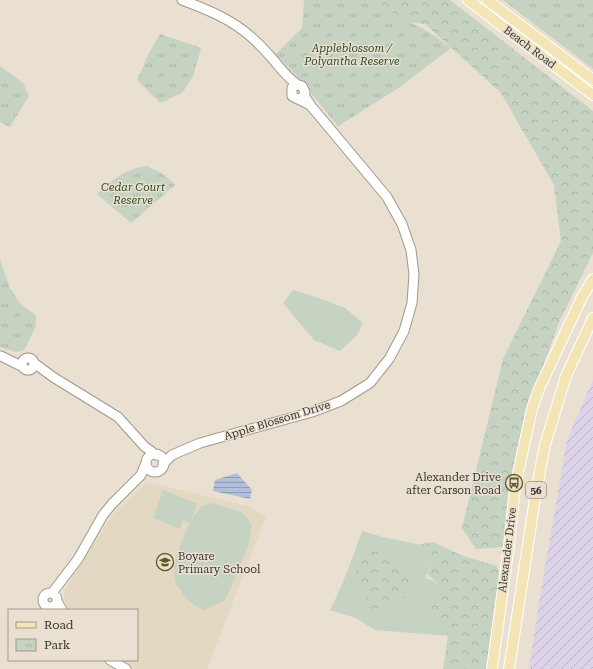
<svg xmlns="http://www.w3.org/2000/svg" width="593" height="669" font-family="'Roboto Serif',serif">
  <style>
    .built { fill: #e3d8c1 }
    .industrial { fill: url(#industrial-furrows) }
    .grass { fill: #c6d2c2 }
    .forest { fill: url(#forest-crowns) }
    .park { fill: url(#park-tufts) }
    .water { fill: url(#water-rules) }
    .lines { fill: none; stroke-linecap: round; stroke-linejoin: round }
    .secondary-casing { stroke: #a0988a; stroke-width: 11 }
    .primary-casing { stroke: #fff; stroke-width: 12 }
    .secondary { stroke: #fff; stroke-width: 9 }
    .primary { stroke: #f4e5b6; stroke-width: 10 }
    .labels { text-anchor: middle; stroke-width: 3; stroke-linejoin: round; paint-order: stroke }
    .shield { fill: #e9e0d1; stroke: #6c685f; stroke-width: 1 }
    .shield-label { font-size: 10px; font-weight: bold; fill: #37342e }
    .street-label { font-size: 11px; fill: #37342e; stroke: #e9e0d1 }
    .park-label { font-size: 11px; font-style: italic; fill: #2f4e27; stroke: #e9e0d1 }
    .poi-label { font-size: 11px; fill: #37342e; stroke: #e9e0d1; text-anchor: end }
  </style>
  <defs>
    <pattern id="industrial-furrows" width="10" height="10" patternUnits="userSpaceOnUse"><rect width="10" height="10" fill="#dcd3e8"/><path d="M-1 1l2-2M0 10L10 0M9 11l2-2" fill="none" stroke="#bdb6c7"/></pattern>
    <pattern id="forest-crowns" width="20" height="18" patternUnits="userSpaceOnUse"><rect width="20" height="18" fill="#c6d2c2"/><path d="M2 6a3 3 0 1 1 6 0M12 15a3 3 0 1 1 6 0" fill="none" stroke="#abb5a7"/></pattern>
    <pattern id="park-tufts" width="24" height="20" patternUnits="userSpaceOnUse"><rect width="24" height="20" fill="#c6d2c2"/><path d="M3 7l-1-3M5 7V3M7 7l1-3M15 17l-1-3M17 17v-4M19 17l1-3" fill="none" stroke="#abb5a7"/></pattern>
    <pattern id="water-rules" width="6" height="5" patternUnits="userSpaceOnUse"><rect width="6" height="5" fill="#b1bfdb"/><path d="M0 2.5h6" fill="none" stroke="#919cb2"/></pattern>
  </defs>
  <rect width="100%" height="100%" fill="#e9e0d1"/>
  <path class="built" d="M147 482 252 507 266 517 207 669H135L121 660H137V610H69L64 599V591L109 520 118 509Z"/>
  <path class="industrial" d="M593 380V669H529L541 591 567 440Z"/>
  <path class="grass" d="M293 290 322 299 345 308 363 323 358 334 340 351 314 340 283 303Z
    M163 490 197 504 190 523 183 520 180 529 153 518Z
    M212 503 242 512 252 525 248 546 230 590 224 601 204 610C193 606 186 599 180 589 178 587 175 583 175 581 171 563 188 520 201 507 204 505 209 504 212 503Z
    M362 531 383 537 445 550 428 570 425 578 434 581 441 586 438 595 449 636 375 630 356 618 330 610C343 585 353 557 362 531Z"/>
  <path class="forest" d="M369 0H450L593 111V253L559 322 530 403 503 547 476 549 462 528 503 359 561 241 554 185 501 93 425 24 394 21 369 23Z
    M433 542 463 556 497 566 501 581 488 669H443L448 635 426 612 441 586 427 574 435 559 417 545Z
    M380 548 397 556 411 586 405 597 390 603 379 617 372 616C368 609 369 602 366 596 363 592 359 589 356 586L357 560 372 549Z"/>
  <path class="park" d="M304 0H368L429 32 451 48 397 89 338 126 310 92 309 86 304 81 299 79 276 54 302 28Z
    M503 0H593V69Z
    M160 34 201 48 193 77 182 93 160 103 137 80 149 53Z
    M0 66 23 83 29 96 10 127 0 122Z
    M146 166C159 171 166 175 175 185L131 223 97 194C113 180 124 169 146 166Z
    M0 260 10 288 19 302 36 316V326L24 350 16 352 0 347Z"/>
  <path class="water" d="M237 473 252 490 250 499 213 491 215 480Z"/>
  <g class="lines">
    <g class="secondary-casing">
      <path id="secondary" d="M182 0C206 9 231 19 250 36 257 42 264 49 270 56 280 67 285 76 298 85
        M299 99 303 97 305 92 302 86C298 84 295 85 292 88V96L310 105
        M1 356 23 367
        M22 364a6 6 0 1 1 12 0a6 6 0 1 1-12 0Z
        M34 363 53 377 118 417 144 446 156 455
        M146 463a9 9 0 1 1 18 0a9 9 0 1 1-18 0Z
        M163 464 172 455 200 443 312 412 341 401 370 383 389 359 404 331 412 303 414 274 411 250 402 224 387 197 311 106 304 95
        M43 600a7 7 0 1 1 14 0a7 7 0 1 1-14 0Z
        M52 593 78 559 103 515 112 504 141 475 146 463
        M57 601 62 610
        M110 660 126 669"/>
    </g>
    <g class="primary-casing">
      <path id="primary" d="M468 0 593 95
        M487 0 593 80
        M492 669 509 545 515 487 532 409 539 389 582 297 593 279
        M509 669 536 492 545 445 566 376 593 318"/>
    </g>
    <use href="#secondary" class="secondary"/>
    <use href="#primary" class="primary"/>
  </g>
  <defs>
    <g id="bus-ring" transform="scale(0.9)"><circle r="9.5" fill="#e9e0d1" stroke="#635824" stroke-width="1.5"/><path d="M-5-6H5V4H4V6H2V4H-2V6H-4V4H-5ZM-3.5-4V0h7V-4ZM-3.5 1.2v1.5H-2V1.2ZM2 1.2v1.5H3.5V1.2Z" fill="#635824"/></g>
    <g id="school-ring" transform="scale(0.9)"><circle r="9.5" fill="#e9e0d1" stroke="#635824" stroke-width="1.5"/><path d="M0-5L7-2L0 1L-7-2ZM-4 1L0 2.5L4 1V4Q0 6-4 4Z" fill="#635824"/></g>
  </defs>
  <g fill-rule="evenodd">
    <use href="#bus-ring" x="514" y="483"/>
    <use href="#school-ring" x="165" y="562"/>
  </g>
  <g class="labels">
    <rect class="shield" x="526" y="482" width="20" height="16" rx="3"/>
    <g class="shield-label">
      <text x="536" y="494">56</text>
    </g>
    <g class="street-label">
      <text transform="translate(530 47) rotate(37)" y="4">Beach Road</text>
      <text transform="translate(277 420) rotate(-17)" y="4">Apple Blossom Drive</text>
      <text transform="translate(507 550) rotate(-83)" y="4">Alexander Drive</text>
    </g>
    <g class="park-label">
      <text x="352" y="52">Appleblossom /<tspan x="352" dy="13">Polyantha Reserve</tspan></text>
      <text x="133" y="191">Cedar Court<tspan x="133" dy="13">Reserve</tspan></text>
    </g>
    <g class="poi-label">
      <text x="501" y="481">Alexander Drive<tspan x="501" dy="13">after Carson Road</tspan></text>
      <text x="178" y="560" text-anchor="start">Boyare<tspan x="178" dy="13">Primary School</tspan></text>
    </g>
  </g>
  <rect x="8" y="609" width="130" height="52" fill="#e9e0d1" stroke="#a29b90"/>
  <rect x="16" y="622" width="20" height="6" fill="#f4e5b6" stroke="#a29b90"/>
  <text x="44" y="629" font-size="12" fill="#37342e">Road</text>
  <rect x="16" y="639" width="20" height="12" fill="url(#park-tufts)" stroke="#a29b90"/>
  <text x="44" y="649" font-size="12" fill="#37342e">Park</text>
</svg>
